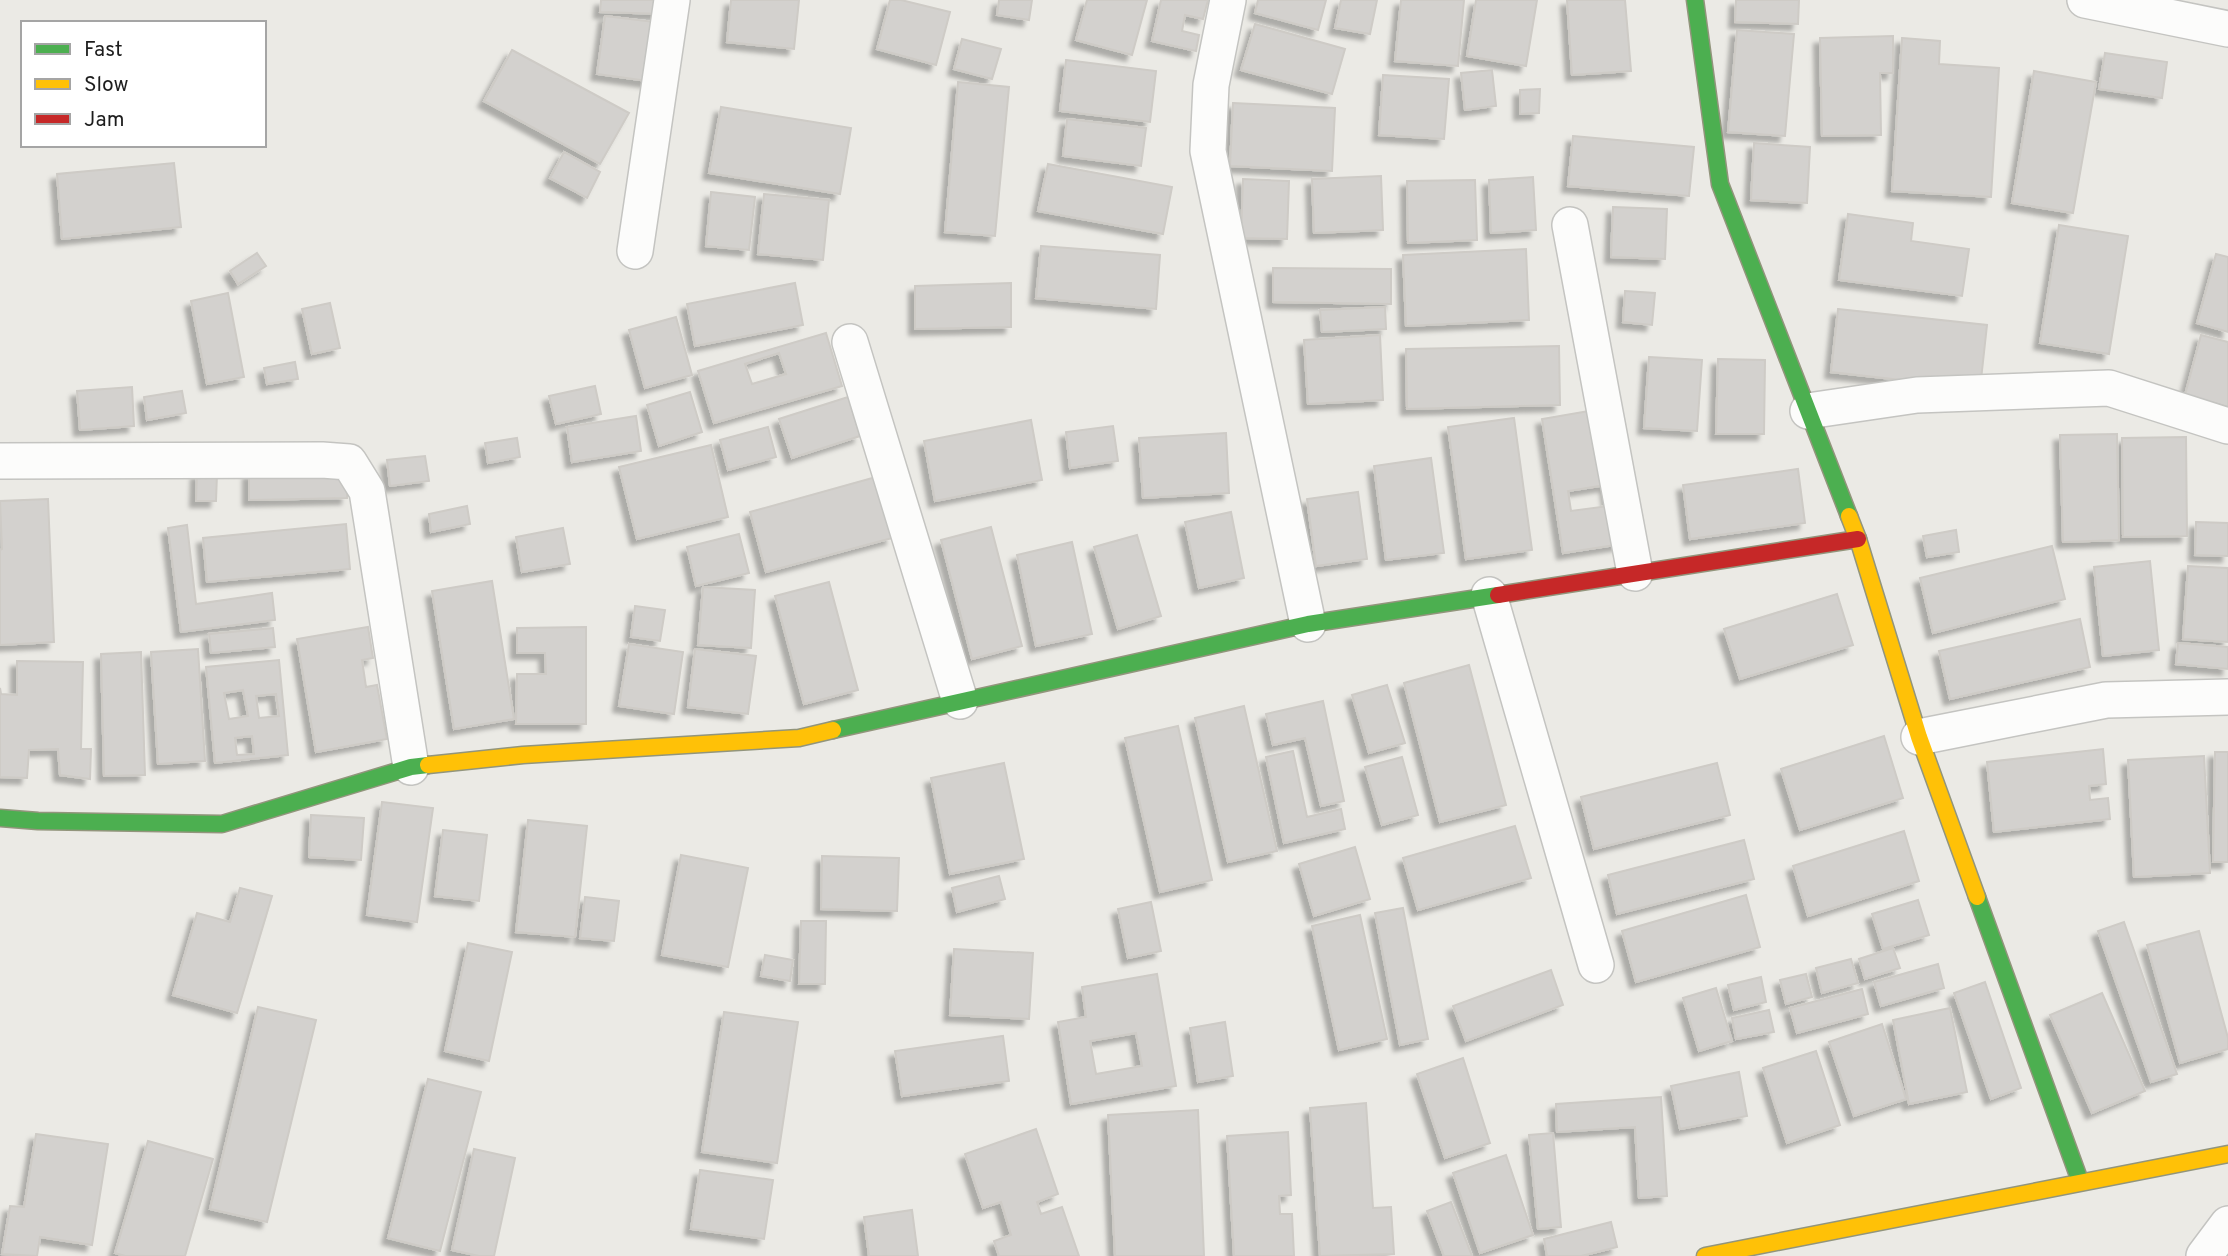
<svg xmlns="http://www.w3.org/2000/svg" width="2228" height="1256" font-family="Overpass,sans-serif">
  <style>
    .building { fill: #d3d1ce; stroke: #cecbc6; stroke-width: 2; fill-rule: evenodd; filter: url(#shadow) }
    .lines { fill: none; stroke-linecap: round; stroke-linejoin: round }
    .street-casing { stroke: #c4c4c1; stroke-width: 38 }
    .fast-casing { stroke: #92957c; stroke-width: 19 }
    .slow-casing { stroke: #92957c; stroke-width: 19 }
    .jam-casing { stroke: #92957c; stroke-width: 19 }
    .street { stroke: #fcfcfb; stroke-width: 35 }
    .fast { stroke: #4caf50; stroke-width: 16 }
    .slow { stroke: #ffc107; stroke-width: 16 }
    .jam { stroke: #c62828; stroke-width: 16 }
  </style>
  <defs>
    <filter id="shadow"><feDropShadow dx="-6" dy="6" stdDeviation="2" flood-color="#0004"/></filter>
  </defs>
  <rect width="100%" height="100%" fill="#ebeae5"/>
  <path class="building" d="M601 0H665L664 14 600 12Z
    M731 0H799L794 49 727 42Z
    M890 0H901L950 12 936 65 877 49Z
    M999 0H1032L1029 20 997 15Z
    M1087 0H1147L1132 55 1076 40Z
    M1161 0H1208L1203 19 1185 15 1182 31 1199 35 1196 51 1152 41Z
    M1258 0H1326L1318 30 1255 13Z
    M1341 0H1377L1370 34 1335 28Z
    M1401 0H1464L1458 66 1395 61Z
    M1476 0H1537L1526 66 1467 56Z
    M1567 0H1625L1631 71 1572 75Z
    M1736 0H1799L1798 24 1735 22Z
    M605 16 663 23 655 82 597 74Z
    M1255 24 1345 49 1332 94 1241 70Z
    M1737 30 1794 34 1785 136 1728 132Z
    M1893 36V73H1880L1881 135 1822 136 1820 38Z
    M1902 38 1940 41 1939 64 1999 68 1991 197 1892 191Z
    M962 39 1001 49 992 79 954 69Z
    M512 50 629 113 600 164 484 101Z
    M2105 53 2167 62 2162 98 2099 89Z
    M1066 60 1156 71 1150 122 1060 111Z
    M1492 70 1496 106 1465 110 1461 73Z
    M2034 71 2096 82 2073 213 2012 203Z
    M1383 75 1449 79 1444 139 1379 135Z
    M958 82 1009 87 995 236 945 232Z
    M1540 89 1539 113 1520 114V90Z
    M1233 103 1335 108 1332 171 1230 166Z
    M721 107 851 128 840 194 709 173Z
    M1067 119 1146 128 1141 166 1063 156Z
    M1573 136 1694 147 1689 196 1568 186Z
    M1754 143 1810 147 1807 203 1751 200Z
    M564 152 600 172 587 198 550 178Z
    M174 163 181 227 62 239 57 174Z
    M1048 164 1172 187 1163 234 1038 211Z
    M1381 176 1383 230 1314 233 1312 179Z
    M1533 177 1536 230 1491 233 1489 180Z
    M1243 179 1289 181 1287 239 1241 238Z
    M1475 180 1477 240 1408 243 1407 181Z
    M711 192 755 197 749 250 706 246Z
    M764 194 829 200 823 260 758 254Z
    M1613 207 1667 209 1665 259 1611 257Z
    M1848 214 1913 223 1911 241 1969 249 1962 296 1839 280Z
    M2059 225 2128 236 2109 354 2040 343Z
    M1041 246 1160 255 1156 309 1036 298Z
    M1526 249 1529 320 1406 326 1403 255Z
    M257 253 266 266 238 284 230 271Z
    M2216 254 2228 257V332L2197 323Z
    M1273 268 1391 269V304L1273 302Z
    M795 283 803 325 695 346 687 304Z
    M1011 283V327L915 329V286Z
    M1625 291 1655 293 1652 325 1623 322Z
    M228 293 244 377 207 384 191 301Z
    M330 303 340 348 312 354 302 309Z
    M1385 307 1386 329 1322 332 1320 310Z
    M1838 309 1987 325 1980 389 1831 372Z
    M676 317 692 375 645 388 629 330Z
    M826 333 842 386 714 423 698 371ZM779 353 786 374 752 384 745 364Z
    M1380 335 1383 400 1308 404 1304 340Z
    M2201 335 2228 342V407L2185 395Z
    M1559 346 1560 405 1407 409 1406 349Z
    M1649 357 1702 360 1697 431 1644 428Z
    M1718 359 1765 360 1764 434H1716Z
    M295 362 298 379 267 384 264 368Z
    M595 386 601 414 556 424 549 396Z
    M132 387 134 426 80 430 77 391Z
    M182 391 186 413 147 420 144 397Z
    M690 392 702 432 659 446 647 405Z
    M848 397 860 436 792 458 779 419Z
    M1601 409 1622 544 1563 553 1542 419ZM1606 485 1609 506 1571 511 1568 491Z
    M636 416 641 451 572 462 567 427Z
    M1514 418 1532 550 1466 559 1448 427Z
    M1031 420 1042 480 935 501 924 441Z
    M1113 426 1118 461 1070 468 1066 432Z
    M768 427 776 457 728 470 720 440Z
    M1226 433 1229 493 1143 498 1139 438Z
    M2117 434 2119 540 2063 542 2060 435Z
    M2186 437 2187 536 2123 537 2122 438Z
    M517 438 520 457 488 463 485 443Z
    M711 445 728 517 637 539 619 467Z
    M425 456 429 481 390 486 387 460Z
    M1431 458 1444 553 1386 560 1374 466Z
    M1798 469 1805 523 1690 539 1683 485Z
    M347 472V498L249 500V473Z
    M197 473 217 474 216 501H196Z
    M876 477 892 538 766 572 750 512Z
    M1358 492 1367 559 1316 566 1307 499Z
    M48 499 54 642 0 645V550L2 549 0 501Z
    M467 506 470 524 431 532 429 514Z
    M1231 512 1244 578 1199 588 1185 522Z
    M2196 522 2228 523V556L2195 555Z
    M346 524 350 569 207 582 203 538Z
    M187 525 196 604 272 593 275 620 181 632 168 528Z
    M991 527 1022 646 972 659 941 540Z
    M563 528 570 564 522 572 516 537Z
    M1956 530 1959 552 1927 557 1923 536Z
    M739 534 749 573 696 586 687 547Z
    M1137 535 1161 616 1118 629 1094 547Z
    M1072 542 1092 634 1036 646 1017 555Z
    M2052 546 2065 599 1933 633 1920 578Z
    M2150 561 2159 650 2103 656 2094 567Z
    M2188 566 2228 568V642L2183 639Z
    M492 581 514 719 454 729 432 591Z
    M829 582 858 690 804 704 775 596Z
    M703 587 755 590 751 648 698 645Z
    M1837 594 1853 645 1740 679 1724 629Z
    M635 606 665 610 660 641 631 637Z
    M2080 619 2090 667 1950 699 1939 651Z
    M368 627 373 658 362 660 366 687 377 685 387 739 316 752 297 639Z
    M586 627V724H516L517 674H546L545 653H517V628Z
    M273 628 275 647 211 653 209 634Z
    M2178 643 2228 647V669L2176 664Z
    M629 644 683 652 674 714 619 706Z
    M198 649 205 761 158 764 151 652Z
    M695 649 756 656 748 714 688 707Z
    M141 652 145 775 104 776 101 654Z
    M279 660 288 755 215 763 206 667ZM243 690 248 716 229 719 224 693ZM276 694 279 716 259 718 256 696ZM252 736 254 754 237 755 235 738Z
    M17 661 83 662 81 749H91L90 779 60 775 58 749 29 750 27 778 0 777V688L1 694 17 695Z
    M1469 665 1506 805 1440 822 1404 683Z
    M1387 685 1405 743 1369 753 1352 695Z
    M1323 701 1344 801 1321 806 1305 738 1273 745 1266 714Z
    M1244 706 1277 851 1228 862 1195 718Z
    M1178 726 1212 880 1160 892 1125 738Z
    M1884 736 1903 798 1800 830 1781 769Z
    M2103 749 2106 784 2089 786 2090 800 2108 798 2110 819 1994 832 1987 762Z
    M1293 751 1307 817 1341 809 1345 829 1284 843 1266 757Z
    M2215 752H2228V862H2213Z
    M2204 756 2210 873 2134 877 2128 760Z
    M1402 757 1418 815 1382 825 1365 767Z
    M1004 763 1024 859 950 874 931 778Z
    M1717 763 1730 815 1594 849 1581 797Z
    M382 802 433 808 417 922 367 915Z
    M311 815 364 818 361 860 309 857Z
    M528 820 587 826 575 937 516 932Z
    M1515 826 1531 878 1418 910 1403 858Z
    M443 830 487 835 479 901 435 896Z
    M1904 831 1919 881 1808 916 1793 866Z
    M1744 840 1754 879 1617 914 1608 875Z
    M1355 847 1370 899 1314 916 1299 864Z
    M681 855 748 868 728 967 662 955Z
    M822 856 899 858 897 911 821 909Z
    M999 876 1005 899 957 912 952 888Z
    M240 888 272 896 237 1013 173 995 197 913 230 922Z
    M1746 895 1760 947 1636 982 1622 931Z
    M585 897 619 901 614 941 580 938Z
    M1918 900 1929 935 1883 949 1872 914Z
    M1151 902 1161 951 1128 958 1118 909Z
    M1403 908 1428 1039 1400 1045 1375 913Z
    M1360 915 1387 1039 1339 1050 1312 926Z
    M801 921H826L825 984H799Z
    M2124 922 2177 1074 2151 1082 2098 931Z
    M2199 931 2228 1038V1049L2180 1063 2147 945Z
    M468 943 512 952 489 1061 445 1051Z
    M1893 948 1900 968 1865 979 1859 959Z
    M954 949 1033 953 1029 1019 950 1015Z
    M765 955 793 960 790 981 761 976Z
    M1851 959 1858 983 1822 993 1816 968Z
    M1938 964 1944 988 1881 1006 1874 982Z
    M1551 970 1563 1005 1466 1041 1453 1006Z
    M1157 974 1176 1086 1071 1104 1058 1022 1086 1017 1082 987ZM1136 1033 1142 1066 1096 1074 1090 1041Z
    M1806 974 1812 997 1786 1004 1780 980Z
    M1761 977 1766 1002 1734 1010 1728 985Z
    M1985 982 2021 1088 1991 1099 1954 993Z
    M1716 988 1732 1041 1699 1051 1683 998Z
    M1862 989 1868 1014 1797 1033 1790 1008Z
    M2102 993 2145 1091 2092 1113 2050 1015Z
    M258 1007 316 1020 267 1222 210 1209Z
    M1950 1008 1967 1092 1909 1104 1893 1020Z
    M1769 1010 1774 1032 1736 1039 1732 1018Z
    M724 1012 798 1022 777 1163 702 1152Z
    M1225 1022 1233 1076 1198 1082 1190 1028Z
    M1882 1024 1906 1099 1854 1116 1829 1042Z
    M1003 1036 1009 1081 902 1096 895 1051Z
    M1816 1051 1840 1125 1787 1143 1763 1068Z
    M1463 1058 1490 1143 1445 1158 1417 1074Z
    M1739 1072 1747 1116 1680 1129 1671 1086Z
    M428 1079 481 1092 440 1251 388 1238Z
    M1661 1097 1667 1196 1639 1198 1635 1127 1557 1132 1556 1104Z
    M1366 1103 1373 1208 1391 1207 1394 1254 1320 1256 1310 1108Z
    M1198 1110 1204 1256H1115L1108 1115Z
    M1036 1129 1058 1194 1037 1202 1041 1214 1062 1207 1079 1256H999L994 1241 1011 1235 1001 1202 983 1208 965 1154Z
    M1288 1132 1291 1195 1279 1196 1280 1214H1292L1294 1256H1234L1227 1136Z
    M1553 1133 1561 1227 1538 1229 1529 1135Z
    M36 1134 108 1144 92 1245 40 1237 37 1256 2 1254 10 1206 24 1207Z
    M148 1141 213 1159 185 1256H125L115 1253Z
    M474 1149 515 1158 494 1256H479L452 1250Z
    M1506 1155 1533 1235 1480 1253 1453 1173Z
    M700 1170 773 1180 764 1239 691 1229Z
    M1451 1202 1472 1256H1444L1427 1211Z
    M912 1210 918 1256H869L864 1217Z
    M1611 1222 1617 1247 1581 1256H1547L1544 1239Z"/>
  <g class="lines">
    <g class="street-casing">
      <path id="street" d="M1228 0 1211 85 1208 151 1308 624
        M2085 0 2228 29
        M1570 225 1635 573
        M635 251 672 0
        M850 342 960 701
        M1808 411 1917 395 2109 388 2228 426
        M0 461 322 460 349 462 367 491 411 767
        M1489 595 1596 965
        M1919 737 2106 700 2228 697
        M2204 1256 2228 1224"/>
    </g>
    <g class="fast-casing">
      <path id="fast" d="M1695 0 1720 184 1849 516
        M833 730 1308 624 1498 595
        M0 818 38 821 222 824 411 767 428 765
        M1977 897 2080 1181"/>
    </g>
    <g class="slow-casing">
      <path id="slow" d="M1849 516 1858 539 1919 737 1977 897
        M428 765 523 755 799 738 833 730
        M1705 1256 2228 1154"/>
    </g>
    <g class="jam-casing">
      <path id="jam" d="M1498 595 1858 539"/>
    </g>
    <use href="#street" class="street"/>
    <use href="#fast" class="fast"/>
    <use href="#slow" class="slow"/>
    <use href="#jam" class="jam"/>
  </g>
  <rect x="21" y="21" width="245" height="126" fill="#ffffff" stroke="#a5a5a5" stroke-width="2"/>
  <rect x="35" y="44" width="35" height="10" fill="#4caf50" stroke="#a5a5a5" stroke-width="2"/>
  <text x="84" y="56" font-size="21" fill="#1d1d1d">Fast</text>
  <rect x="35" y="79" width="35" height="10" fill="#ffc107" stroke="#a5a5a5" stroke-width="2"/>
  <text x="84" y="91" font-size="21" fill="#1d1d1d">Slow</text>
  <rect x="35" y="114" width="35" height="10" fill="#c62828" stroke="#a5a5a5" stroke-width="2"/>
  <text x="84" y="126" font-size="21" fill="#1d1d1d">Jam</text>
</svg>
